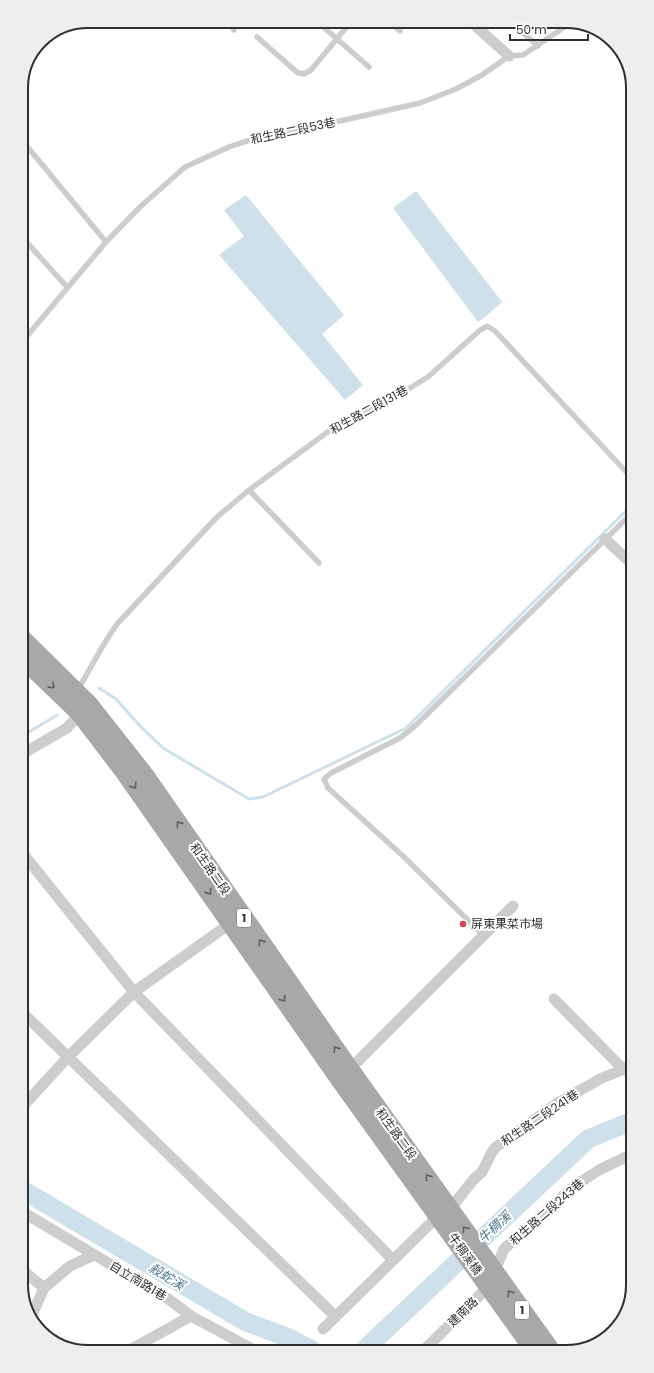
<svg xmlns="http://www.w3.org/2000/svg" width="654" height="1373" font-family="Poppins,'Noto Sans TC',sans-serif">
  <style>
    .water { fill: #cee0e9 }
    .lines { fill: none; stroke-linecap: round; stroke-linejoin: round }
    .stream { stroke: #cee0e9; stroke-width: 3 }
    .river { stroke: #cee0e9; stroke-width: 19 }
    .lane { stroke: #cdcdcd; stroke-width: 5.5 }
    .street { stroke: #cdcdcd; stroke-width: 11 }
    .primary { stroke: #a8a8a8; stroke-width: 18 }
    .oneway { stroke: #606060 }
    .poi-dot { fill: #d34658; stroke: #fff; stroke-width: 1.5 }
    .labels { text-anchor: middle; stroke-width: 4; stroke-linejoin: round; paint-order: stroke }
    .shield { fill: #fff; stroke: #6e6e6e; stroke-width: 1 }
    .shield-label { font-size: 11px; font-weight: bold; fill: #303030 }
    .street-label { font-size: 12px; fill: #303030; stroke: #fff }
    .poi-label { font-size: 12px; fill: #303030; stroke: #fff; text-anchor: start }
    .water-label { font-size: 13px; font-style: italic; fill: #46738a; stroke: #fff }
    .rim { fill: none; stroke: #303030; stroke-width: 2 }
  </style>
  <rect width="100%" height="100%" fill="#fff"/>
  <path class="water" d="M416 191 502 302 485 317 478 322 393 208Z
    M246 195 344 315 322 334 363 385 345 400 219 255 244 236 224 210Z"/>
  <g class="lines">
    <path class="stream" d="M99 688 116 699 141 727 163 748 249 799 263 797 406 728 630 507
      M24 735 57 715"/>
    <path class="river" d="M26 1192 246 1322 289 1338 312 1350
      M365 1349 588 1139 632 1121"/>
    <path class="lane" d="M553 21 561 29
      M511 22 538 46
      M391 23 400 31
      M230 24 234 30
      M320 24 369 67
      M257 37 298 73 304 74 311 70 350 23
      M21 139 106 242
      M22 237 67 287
      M22 342 106 242 140 207 185 167 229 147 259 137 340 121 420 103 456 89 482 75 509 56 523 55 572 22
      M249 490 319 563
      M78 689C92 667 102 644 118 623L217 517 249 490 337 425 387 402 428 377 479 331 487 326 495 331 630 476
      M484 936 403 856 328 788 324 779 331 773 400 738 416 725 630 515"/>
    <path class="street" d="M471 22 509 56
      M605 539 630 562
      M24 753 67 728 83 710
      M24 855 134 992 393 1260
      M554 999 624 1070
      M25 1015 335 1316
      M346 1073 513 906
      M25 1104 68 1057 134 992 235 920
      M450 1209 474 1179 482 1172 492 1152 496 1147 559 1102 602 1078 632 1066
      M26 1214 167 1298 191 1316 254 1350
      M26 1273 44 1288 70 1266 94 1255
      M31 1317 44 1288
      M323 1329 437 1217
      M425 1349 488 1287 504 1249 573 1187 599 1170 632 1154
      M128 1351 191 1316"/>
    <path class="primary" d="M23 639 90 705 145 775 350 1069 549 1347
      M23 659 79 713 124 772 339 1079 532 1348"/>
  </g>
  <defs><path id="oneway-chevron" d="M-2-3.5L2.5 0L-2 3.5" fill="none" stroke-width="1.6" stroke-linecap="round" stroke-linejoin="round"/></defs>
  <g class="oneway">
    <use href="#oneway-chevron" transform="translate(52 686) rotate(44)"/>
    <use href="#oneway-chevron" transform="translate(134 786) rotate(55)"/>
    <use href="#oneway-chevron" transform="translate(179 824) rotate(-125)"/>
    <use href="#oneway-chevron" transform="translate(209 892) rotate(55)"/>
    <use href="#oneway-chevron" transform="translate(261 942) rotate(-125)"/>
    <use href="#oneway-chevron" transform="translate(283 999) rotate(55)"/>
    <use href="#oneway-chevron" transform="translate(336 1049) rotate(-125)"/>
    <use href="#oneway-chevron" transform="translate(428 1177) rotate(-126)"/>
    <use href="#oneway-chevron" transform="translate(465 1229) rotate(-126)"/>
    <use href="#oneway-chevron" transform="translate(510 1293) rotate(-125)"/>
  </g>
  <circle class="poi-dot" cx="463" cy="924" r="4"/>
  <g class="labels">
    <g class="shield">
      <rect x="237" y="909" width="14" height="18" rx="3"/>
      <rect x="515" y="1301" width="14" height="18" rx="3"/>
    </g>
    <g class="shield-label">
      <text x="244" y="922">1</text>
      <text x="522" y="1314">1</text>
    </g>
    <g class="street-label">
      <text transform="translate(293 131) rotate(-12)" y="4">和生路二段53巷</text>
      <text transform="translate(369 410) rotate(-29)" y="4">和生路二段131巷</text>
      <text transform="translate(210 869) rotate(55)" y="4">和生路二段</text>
      <text transform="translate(540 1118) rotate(-34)" y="4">和生路二段241巷</text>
      <text transform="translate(396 1134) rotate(54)" y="4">和生路二段</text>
      <text transform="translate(547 1212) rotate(-41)" y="4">和生路二段243巷</text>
      <text transform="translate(465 1254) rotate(54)" y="4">牛稠溪橋</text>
      <text transform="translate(138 1281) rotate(31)" y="4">自立南路1巷</text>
      <text transform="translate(463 1312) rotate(-44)" y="4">建南路</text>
    </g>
    <g class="poi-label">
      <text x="471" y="928">屏東果菜市場</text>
    </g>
    <g class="water-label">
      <text transform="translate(494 1227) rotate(-43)" y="5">牛稠溪</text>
      <text transform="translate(167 1276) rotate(31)" y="5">殺蛇溪</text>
    </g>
  </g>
  <path d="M0 0H654V1373H0ZM88 28H566A60 60 0 0 1 626 88V1285A60 60 0 0 1 566 1345H88A60 60 0 0 1 28 1285V88A60 60 0 0 1 88 28Z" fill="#eee" fill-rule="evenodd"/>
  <path class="rim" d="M88 28H566A60 60 0 0 1 626 88V1285A60 60 0 0 1 566 1345H88A60 60 0 0 1 28 1285V88A60 60 0 0 1 88 28Z"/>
  <path d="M510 34v6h78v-6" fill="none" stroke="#303030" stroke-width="2"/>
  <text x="516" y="34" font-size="12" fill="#303030" stroke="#ffffff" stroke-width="3" paint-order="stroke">50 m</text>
</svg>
